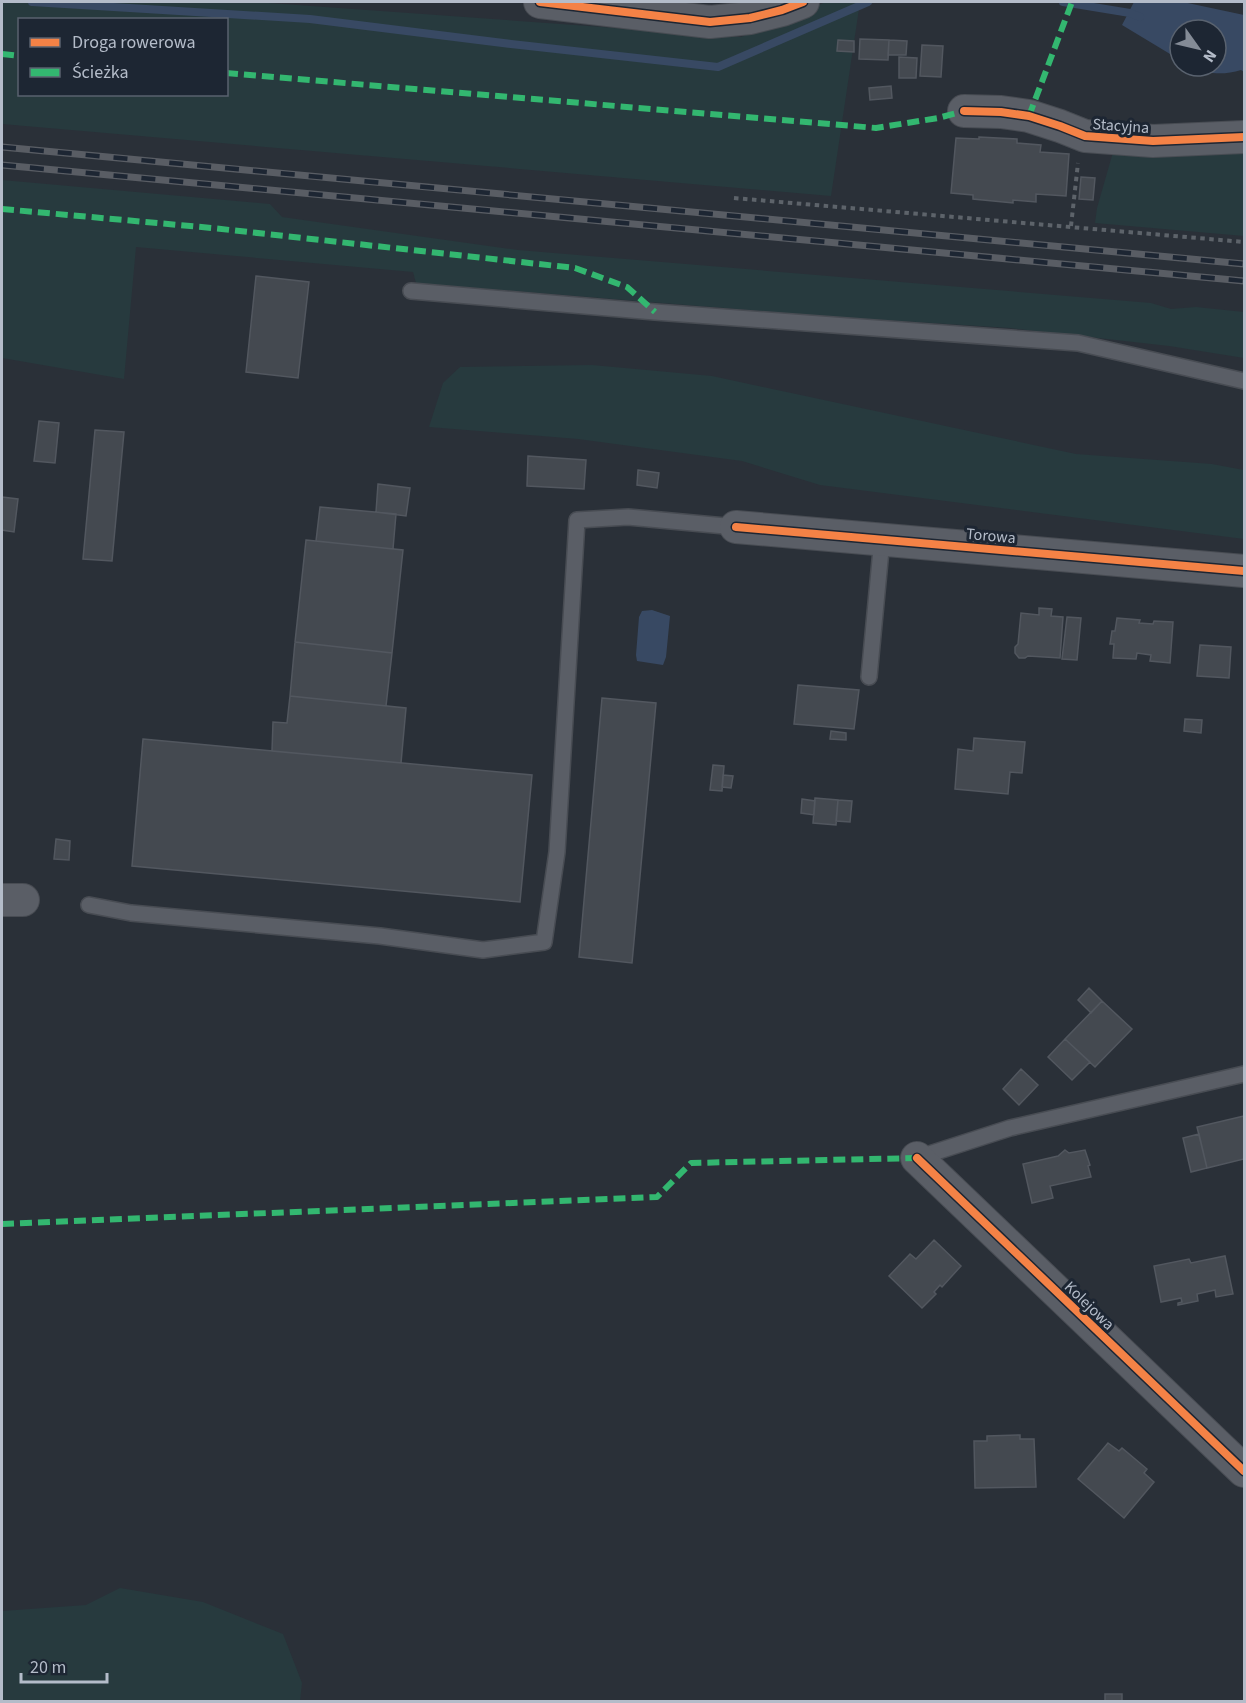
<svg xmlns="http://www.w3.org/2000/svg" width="1246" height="1703" font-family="'Source Sans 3',sans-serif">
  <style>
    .green { fill: #273a3e; fill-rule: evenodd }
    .water { fill: #384963 }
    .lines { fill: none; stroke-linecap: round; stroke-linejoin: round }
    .stream { stroke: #384963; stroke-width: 8 }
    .building { fill: #444950; stroke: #52575f; stroke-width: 1.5 }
    .service-casing { stroke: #484c53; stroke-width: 18 }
    .minor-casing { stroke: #484c53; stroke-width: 34 }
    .path { stroke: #5d636a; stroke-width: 4; stroke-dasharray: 4.5 4.5; stroke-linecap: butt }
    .service { stroke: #5a5e66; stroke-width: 15 }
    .minor { stroke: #5a5e66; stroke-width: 32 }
    .rail-casing { stroke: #595d64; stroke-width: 7 }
    .rail { stroke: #1d2633; stroke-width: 4.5; stroke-dasharray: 14; stroke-linecap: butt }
    .quiet { stroke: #33b770; stroke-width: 6; stroke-dasharray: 12 6; stroke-linecap: butt }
    .cycleway-casing { stroke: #1d2633; stroke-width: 11 }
    .cycleway { stroke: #f48246; stroke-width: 8 }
    .labels { text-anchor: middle; stroke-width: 6; stroke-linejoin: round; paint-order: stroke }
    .street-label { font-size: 16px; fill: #b4bcc9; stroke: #1d2633 }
  </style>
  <rect width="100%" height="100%" fill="#2a3038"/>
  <path class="green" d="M2 2H255L741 37 826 2H860L831 196 2 124ZM20 20H226V94H20Z
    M1244 149V236L1095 223 1097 208 1113 152Z
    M2 180 270 204 282 217 518 250 1151 303 1171 309 1196 307 1244 312V358L1169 346 1010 328 822 316 416 283 413 272 136 247 124 379 2 358Z
    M592 365 712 376 1076 454 1212 464 1244 470V539L820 485 742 461 578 439 429 427 443 383 460 367Z
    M120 1588 203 1602 283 1634 302 1683 300 1701H2V1611L86 1605Z"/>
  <path class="water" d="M1134 2H1183L1244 15V72L1241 70C1224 75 1208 75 1191 66H1216V30H1180V60L1122 25Z
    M652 610 670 616 666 657 663 665 637 661 636 655 639 617 642 611Z"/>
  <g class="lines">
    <path class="stream" d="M32 2 310 19 511 44 718 67 868 2
      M1063 2 1130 13 1140 17"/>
  </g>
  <path class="building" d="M860 39 889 40 888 60 859 59Z
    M838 40 854 41V52L837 51Z
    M889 40 907 41 906 55H888Z
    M922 45 943 46 941 77 920 76Z
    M899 57 917 58 916 78H899Z
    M891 86 892 98 870 100 869 88Z
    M979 137 1017 139V143L1041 145 1040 152 1069 154 1066 196 1036 194V202L1013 200V203L973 199V195L951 193 956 138 979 139Z
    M1081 177 1095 178 1093 200 1079 199Z
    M256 276 309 282 298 378 246 372Z
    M39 421 59 423 55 463 34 461Z
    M95 430 124 432 112 561 83 559Z
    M528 456 586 460 584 489 527 486Z
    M638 470 659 473 657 488 637 485Z
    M378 484 410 488 406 516 376 512Z
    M2 497 18 499 14 532 2 530Z
    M320 507 396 514 393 549 316 541Z
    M306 540 403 550 392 653 295 642Z
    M1039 608 1052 609 1051 616 1063 617 1060 658 1028 656 1025 658H1019L1015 653V647L1018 644 1021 613 1039 615Z
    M1067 617 1081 618 1077 660 1062 659Z
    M1117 618 1140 620 1139 623 1153 624 1154 621 1173 622 1170 663 1150 661 1151 655 1137 653 1136 659 1113 658 1114 644H1110L1112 631H1115Z
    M295 642 392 653 386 706 290 696Z
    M1200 645 1231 647 1229 678 1197 676Z
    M798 685 859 690 854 729 794 724Z
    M290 696 406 708 401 763 272 751 273 722 287 723Z
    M602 698 656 703 632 963 579 957Z
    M1185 719 1202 720 1201 733 1184 731Z
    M831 731 846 733V740L830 739Z
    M974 738 1025 742 1022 773 1010 772 1008 794 955 789 958 749 973 751Z
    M143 739 532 775 520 902 132 866Z
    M713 765 724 766 722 791 710 790Z
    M723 775 733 776 731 788 722 787Z
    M815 798 838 800 836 825 813 823Z
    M802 799 815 801 814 815 801 813Z
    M838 800 852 801 850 822 836 821Z
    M56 839 70 841 69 860 54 859Z
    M1089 988 1102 1001 1091 1013 1078 1000Z
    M1102 1001 1132 1029 1095 1067 1065 1039Z
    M1065 1039 1090 1062 1072 1080 1048 1057Z
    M1021 1069 1038 1085 1019 1105 1003 1089Z
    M1244 1116V1159L1207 1168 1197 1127Z
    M1199 1134 1207 1168 1191 1172 1183 1138Z
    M1065 1150 1069 1153 1085 1150 1090 1165 1088 1166 1091 1177 1050 1186 1053 1198 1032 1203 1023 1164 1058 1156Z
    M934 1240 961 1266 942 1287 940 1285 934 1292 936 1294 922 1308 889 1276 910 1254 916 1259Z
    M1225 1256 1233 1294 1216 1297 1215 1290 1197 1294 1198 1301 1178 1305V1303L1182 1302 1181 1298 1161 1302 1154 1266 1189 1259 1191 1263Z
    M1020 1435V1439H1034L1036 1487 975 1488 974 1441H987V1436Z
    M1108 1443 1119 1451 1122 1448 1147 1469 1144 1473 1154 1482 1124 1518 1078 1479Z
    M1105 1694H1122V1702H1105Z"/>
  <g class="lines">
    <g class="service-casing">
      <path id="service" d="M411 291 655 312 1078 343 1244 381
        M869 677 882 539
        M89 905 131 913 380 936 483 950 544 942 557 852 577 520 628 517 736 527
        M917 1158 1010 1128 1244 1074"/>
    </g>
    <g class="minor-casing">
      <path id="minor" d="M540 2 710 22 750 18 782 10 803 2
        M964 111 1001 112 1029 116 1060 126 1085 136 1153 141 1244 137
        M736 527 1244 571
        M2 900H23
        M917 1158 1244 1471"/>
    </g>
    <path class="path" d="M734 198 1244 242
      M1071 226 1078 163"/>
    <use href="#service" class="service"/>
    <use href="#minor" class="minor"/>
    <g class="rail-casing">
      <path id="rail" d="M2 147 1244 264
        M2 165 1244 281"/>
    </g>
    <use href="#rail" class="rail"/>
    <path class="quiet" d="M2 54 20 56
      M226 73 876 128 938 118 964 111
      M1029 116 1072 2
      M2 209 212 228 575 268 627 287 655 312
      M2 1224 657 1197 691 1163 917 1158"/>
    <g class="cycleway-casing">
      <path id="cycleway" d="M540 2 710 22 750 18 782 10 803 2
        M964 111 1001 112 1029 116 1060 126 1085 136 1153 141 1244 137
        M736 527 1244 571
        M917 1158 1244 1471"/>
    </g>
    <use href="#cycleway" class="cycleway"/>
  </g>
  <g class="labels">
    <g class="street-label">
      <text transform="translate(1121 125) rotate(4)" y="6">Stacyjna</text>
      <text transform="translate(991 535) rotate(5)" y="6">Torowa</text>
      <text transform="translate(1090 1305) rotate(44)" y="6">Kolejowa</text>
    </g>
  </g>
  <rect width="1246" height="1703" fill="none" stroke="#b4bcc9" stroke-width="6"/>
  <rect x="18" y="18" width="210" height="78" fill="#1d2633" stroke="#59626f" stroke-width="1.5"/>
  <rect x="30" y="38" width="30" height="9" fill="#f48246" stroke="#59626f" stroke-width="1.5"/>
  <text x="72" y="48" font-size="18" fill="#b4bcc9">Droga rowerowa</text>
  <rect x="30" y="68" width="30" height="9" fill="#33b770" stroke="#59626f" stroke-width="1.5"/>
  <text x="72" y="78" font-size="18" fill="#b4bcc9">Ścieżka</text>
  <g transform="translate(1198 48) rotate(124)"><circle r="28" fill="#1d2633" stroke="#59626f" stroke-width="1.5"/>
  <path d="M0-4.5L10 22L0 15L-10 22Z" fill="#848b96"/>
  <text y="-9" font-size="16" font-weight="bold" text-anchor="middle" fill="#b4bcc9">N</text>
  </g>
  <path d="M21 1673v9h86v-9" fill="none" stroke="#b4bcc9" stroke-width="3"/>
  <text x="30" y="1673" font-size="18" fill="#b4bcc9" stroke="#1d2633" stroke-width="4.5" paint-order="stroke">20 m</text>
</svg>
